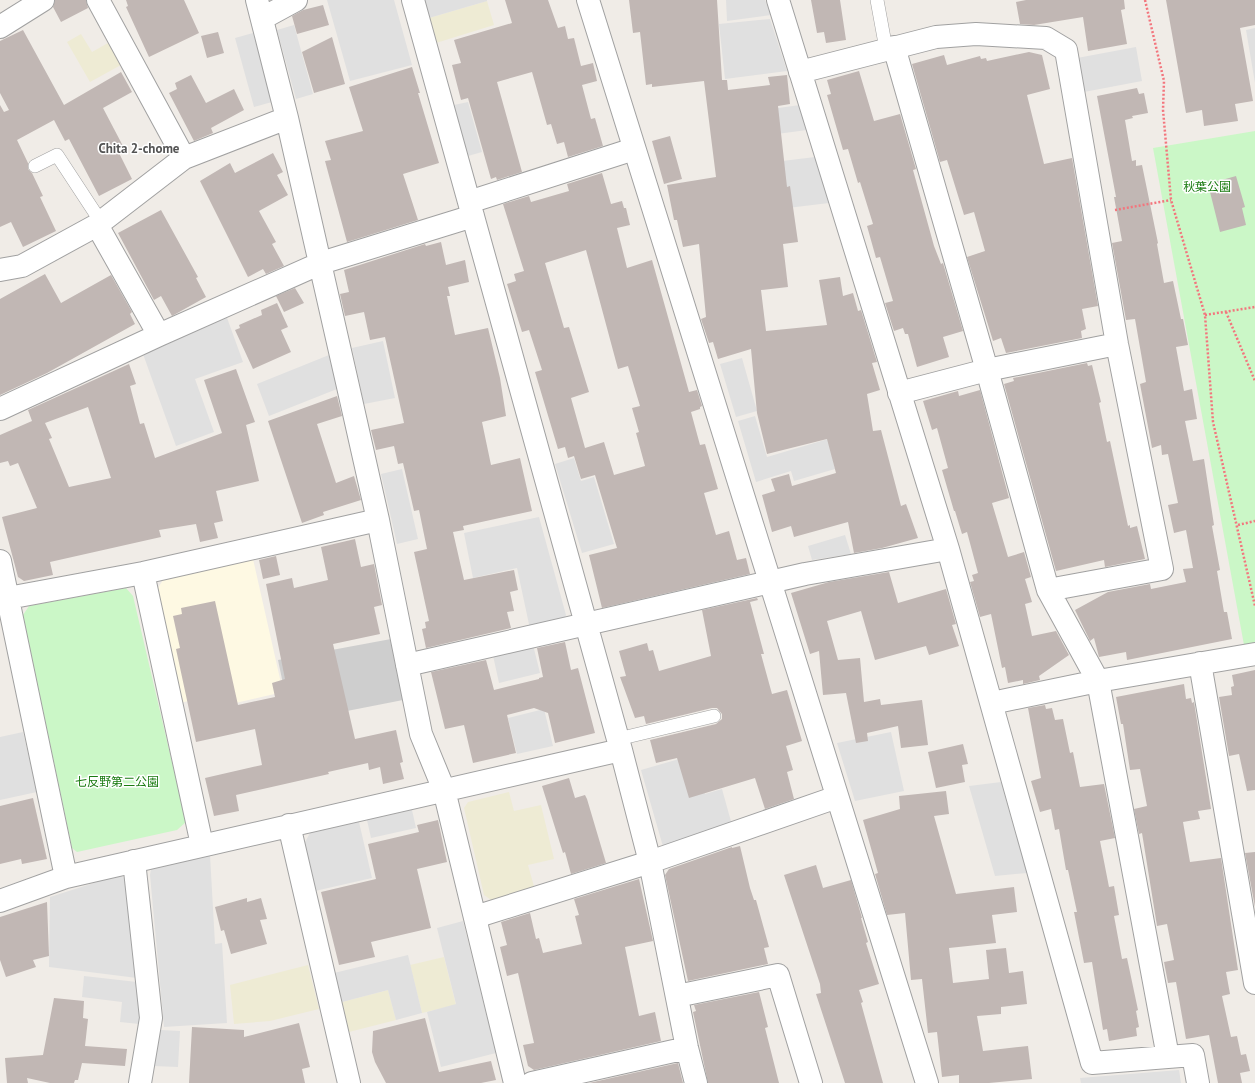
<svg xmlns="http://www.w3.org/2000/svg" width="1255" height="1083" font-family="'PT Sans','Noto Sans JP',sans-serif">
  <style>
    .education { fill: #fef9e3 }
    .religious { fill: #cecece }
    .farmland { fill: #eeebd4 }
    .park { fill: #cbf7c7 }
    .parking { fill: #e0e0e0 }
    .building { fill: #c1b7b4; fill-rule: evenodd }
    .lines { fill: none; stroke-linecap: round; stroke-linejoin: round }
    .service-casing { stroke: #a1a1a1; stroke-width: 14 }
    .minor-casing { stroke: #a1a1a1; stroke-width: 24 }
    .path { stroke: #f3757d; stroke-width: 2.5; stroke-dasharray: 2 2; stroke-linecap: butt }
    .service { stroke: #fff; stroke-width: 13 }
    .minor { stroke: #fff; stroke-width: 22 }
    .labels { text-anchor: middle; stroke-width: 3; stroke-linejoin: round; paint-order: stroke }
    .park-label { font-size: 12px; fill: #1a7b11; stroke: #fff }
    .neighbourhood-label { font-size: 13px; font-weight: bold; fill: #535353; stroke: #fff }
  </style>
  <rect width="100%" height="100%" fill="#f0ece7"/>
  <path class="education" d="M253 559 283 692 227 705 223 693 180 703 156 591 163 580Z"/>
  <path class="religious" d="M391 639 403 700 291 722 278 660Z"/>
  <path class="farmland" d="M487 1 494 25 436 43 429 18Z
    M81 34 92 52 108 43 121 65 90 82 67 42Z
    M509 792 514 811 541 805 554 859 528 865 535 890 494 902 484 895 464 808 468 802Z
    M444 957 456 1005 422 1013 410 965Z
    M308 965 319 1009 270 1021 234 1024 230 985Z
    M388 990 396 1020 349 1032 342 1002Z"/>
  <path class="park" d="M1255 131V643L1244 645 1153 148Z
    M126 588 133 596 186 822 177 830 77 852 72 848 23 615 29 606Z"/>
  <path class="parking" d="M327 0H394L412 65 350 81Z
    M424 0H487V1L429 18Z
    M726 0H765L771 15 727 21Z
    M770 19 787 71 725 79 719 24Z
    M294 25 313 94 296 99 277 30Z
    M1255 28V83L1246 30Z
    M253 33 272 102 254 107 235 38Z
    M1136 47 1142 81 1084 92 1077 58Z
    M468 102 482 152 468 156 454 105Z
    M800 105 807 130 725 141 721 116Z
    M815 157 829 203 771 210 766 163Z
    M226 315 243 362 195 379 214 432 176 446 143 354Z
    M383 341 395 398 364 404 352 348Z
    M329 355 337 389 269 416 257 384Z
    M742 358 757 411 736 417 720 364Z
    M755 416 767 457 828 439 835 469 794 481 791 471 756 482 738 421Z
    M574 458 581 481 594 477 614 544 582 553 555 464Z
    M402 469 418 539 397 544 381 474Z
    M539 517 566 615 563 622 530 629 517 568 473 578 464 533Z
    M845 535 851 554 812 560 808 546Z
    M532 641 540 673 499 683 492 651Z
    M544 709 553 746 517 754 508 718Z
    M23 732 37 792 0 800V737Z
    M891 732 904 791 855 801 837 743Z
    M693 755 705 794 722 789 732 825 664 850 641 770Z
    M1001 782 1027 873 995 876 969 786Z
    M412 810 416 828 371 838 367 820Z
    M359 822 372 878 315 891 304 844 310 833Z
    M210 855 215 944 222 943 227 1023 164 1027 150 875 151 869Z
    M119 875 128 880 137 978 49 967 50 897Z
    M463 921 496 1053 441 1067 427 1012 456 1004 437 928Z
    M408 955 422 1013 396 1020 388 990 342 1002 334 973Z
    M84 976 137 982 140 1013 139 1024 120 1022 122 1002 82 997Z
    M161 1030 180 1031 178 1067 153 1066Z
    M1179 1070 1181 1083H1081L1080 1078Z"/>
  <path class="building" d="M55 0H86L88 8 61 22 53 7Z
    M126 0H184L199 33 149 57 126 7 128 6Z
    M505 0H548L558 28 565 26 568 39 574 38 581 66 593 63 597 81 582 85 591 119 595 118 603 146 568 157 564 142 557 144 551 124 547 125 532 72 497 82 522 172 497 180 496 177 491 179 468 98 461 100 452 65 461 63 454 40 512 23Z
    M629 0H717L722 80H727L728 90 770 85 768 77 787 75 790 104 778 106 787 187 790 186 798 242 783 244 788 287 761 290 766 331 827 325 819 280 840 277 843 296 853 293 858 311 861 310 877 362 872 363 880 390 867 394 873 431 881 430 901 506 906 504 918 538 882 548 854 553 848 522 794 537 791 526 772 532 762 495 775 491 771 479 789 474 792 486 836 473 827 439 767 454 757 413 751 349 718 359 713 342 709 343 701 319 706 317 699 244 683 247 677 220H674L667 185 716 177 704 81 652 87V84L646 85 640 32 633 33Z
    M811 0H840L846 40 826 43 824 32 817 33Z
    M1026 0H1124L1125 9 1121 10 1127 44 1088 51 1083 17 1034 25 1020 24 1016 2Z
    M1166 0H1255V25L1240 28 1253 101 1235 104 1238 121 1204 126 1202 110 1186 113Z
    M323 5 329 25 297 34 292 16 303 10Z
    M23 30 64 105 121 72 132 92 103 108 124 148 118 151 132 179 99 196 69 139 65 141 54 120 17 140 28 163V169L32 173 43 196 40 197 56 231 23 247 11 222 0 227V105L4 112 9 110 0 93V41Z
    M218 32 224 53 207 58 201 36Z
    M332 37 345 84 314 93 302 52Z
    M1029 52 1042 55 1050 89 1027 95 1044 164 1072 158 1098 306 1082 309 1086 329 1081 331 1082 338 1006 353 1001 338 993 341 967 257 985 251 974 212 964 215 947 160 940 162 912 64 944 55 947 65 980 56 981 59 986 58 987 61Z
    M412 67 420 93H418L439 163 403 174 418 220 347 242 325 161 331 160 325 141 363 131 349 87Z
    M859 71 874 121 900 114 916 169 913 170 934 246 941 264 943 263 963 331 943 337 949 357 917 367 908 334H905L903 328 894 331 885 303 893 301 880 257 876 258 867 226 873 224 860 182 858 183 848 149 843 150 827 95 831 94 827 80Z
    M191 75 206 103 234 89 244 110 211 128 213 133 194 141 169 93 177 89 175 83Z
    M1137 88 1139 94 1144 93 1148 113 1132 116 1133 118 1125 120 1132 161 1136 160V166L1142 165 1158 243 1157 244 1164 283 1173 281 1181 319H1183L1188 345 1176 347 1184 391 1192 389 1197 419 1185 421 1193 461 1204 459 1214 525 1212 526 1220 570 1217 571 1224 612H1227L1232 639 1127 660 1126 652 1099 657 1094 638 1090 641 1075 610 1108 592 1150 584 1151 589 1186 582 1183 569 1193 568 1186 530 1174 533 1168 505 1178 503 1168 454 1162 455 1161 445 1152 448 1140 384 1146 382 1135 319 1126 320 1112 243 1122 241 1114 197H1116L1097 96Z
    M670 136 682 179 664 184 652 141Z
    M273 153 283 172 277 175 288 195 259 211 276 242 272 244 284 266 266 274 263 269 248 277 200 181 230 163 235 173Z
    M602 173 611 204 622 201 624 208H626L630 225 617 228 627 268 652 260 689 392 697 390 702 406 700 407V409L691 412 700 445 705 444 718 489 704 493 716 535 729 531 737 560 746 558 750 574 602 608 589 555 617 548 595 475 581 479 574 456 568 458 565 447 558 449 535 372 542 370 529 330 522 332 507 284 516 281 514 274 524 271 503 204 529 196 531 202 569 191 567 184ZM586 250 618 369 628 366 640 406 632 408 639 432 636 433 645 466 614 475 604 442 585 448 571 398 589 392 569 327 564 328 545 263Z
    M1236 176 1245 207 1242 208 1246 225 1220 232 1208 184Z
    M161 210 198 277 196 278 206 297 172 316 161 296 154 300 118 233Z
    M441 242 446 265 465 260 469 282 448 287 450 296H447L455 335 488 328 500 378 506 416 482 422 491 465 520 458 532 511 463 526 464 530 453 532 464 580 514 570 518 590 510 592 514 611 507 612 511 628 426 648 422 629 426 628 425 622 429 621 414 552 427 549 419 510 414 511 403 463 398 464 394 446 376 450 371 430 404 423 385 337 370 340 364 312 345 316 340 294 349 292 344 270 425 244 426 246Z
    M45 274 61 303 111 275 132 312 130 314 135 324 47 373 0 395V299Z
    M295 288 304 303 284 312 276 296Z
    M277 303 288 327 281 330 291 352 253 369 235 330 240 328 239 325 262 315 261 310Z
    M1087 363 1088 366 1092 365 1101 402 1099 403 1107 442 1110 441 1128 526 1130 525V528L1137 526 1145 559 1105 567 1104 560 1056 571 1004 384 1014 381 1013 378Z
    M129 364 136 384 130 386 140 424 144 423 155 458 222 433 204 380 236 369 255 422 246 425 259 481 216 491 223 521 214 523 218 538 200 542 196 524 159 530 161 537 50 562 53 575 24 581 18 577 2 517 37 508 18 463 10 466 8 461 0 463V435L32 421 28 410ZM88 407 111 478 69 487 49 439 52 438 45 423Z
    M980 390 1009 498 992 503 1008 557 1024 552 1031 577 1025 579 1032 602 1025 604 1032 636 1056 631 1069 655 1039 676 1040 680 1023 684V680L1008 683 1005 667 1002 668 991 614 980 617 970 582 974 581 972 575 978 573 967 532 962 534 955 511H954L942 470 948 468 937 428 932 430 923 401 958 391 959 396Z
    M337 396 342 416 317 424 336 483 354 476 361 500 323 512 324 515 302 523 268 421Z
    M355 539 361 567 374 564 382 605 374 607 380 634 333 644 355 739 396 730 403 762 400 763 404 779 383 784 380 767 369 770 368 763 328 772 329 774 236 795 239 811 214 816 205 778 262 765 255 729 196 742 176 649 180 648 173 616 182 614 181 608 215 601 238 705 275 697 272 683 285 679 266 584 292 578 294 588 328 580 321 547Z
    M276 556 280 575 263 579 259 560Z
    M889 572 898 603 946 589 956 624 952 625 959 646 929 655 926 646 875 660 861 611 827 621 838 660 860 658 864 702 880 699 881 705 922 700 928 745 901 748 898 726 867 733 868 741 856 743 846 693 823 695 819 651 810 654 791 593 829 582Z
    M757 598 758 600 750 602 764 654H761L772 694 787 690 802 741 786 746 793 770 787 772 794 799 765 809 755 778 689 798 677 758 656 763 650 740 716 724 722 719V714L717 708H712L646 724 644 716 635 718 620 677 626 676 619 651 647 643 649 651 653 650 659 671 711 656 702 610Z
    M565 642 571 670 578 668 595 733 555 743 548 713 534 708 507 715 516 753 473 763 464 725 445 729 431 672 486 660 494 690 539 679V678L543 677 537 648Z
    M1255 670V790L1247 791 1239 754 1229 756 1219 697 1232 695 1231 687 1234 686 1232 675Z
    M1184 684 1186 699 1191 698 1192 703 1194 702 1211 809 1198 811 1200 819 1183 822 1190 862 1221 858 1238 970 1226 972 1230 994 1222 996 1231 1037 1237 1036 1241 1055 1246 1054 1250 1071 1240 1073 1242 1083H1218L1209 1035 1186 1039 1176 982 1168 983 1164 962 1174 960 1167 924 1157 926 1142 833 1139 834 1134 809 1147 806 1140 769 1130 770 1123 724H1121L1116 697Z
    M1045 705 1046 709 1052 708 1055 720 1063 719 1070 753 1073 752 1080 787 1104 784 1115 838 1100 841 1109 887 1114 886 1119 915 1114 916 1122 959 1127 958 1138 1010 1136 1011 1139 1027 1136 1028 1137 1036 1109 1041 1107 1029 1103 1030 1092 962 1084 963 1074 912H1077L1068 870H1066L1059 829 1055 830 1051 809 1040 812 1031 781 1041 778 1028 708Z
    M963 744 968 764 962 765 965 782 936 788 928 752Z
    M569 778 575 798 585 795 587 799 606 863 571 874 565 852 563 853 542 786Z
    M946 791 949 814 934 816 956 894 1014 887 1017 912 992 915 996 943 949 948 953 983 989 979 986 950 1006 948 1009 973 1023 971 1027 1004 1001 1007V1014L977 1016 983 1051 1028 1046 1032 1079 989 1083H959V1075L942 1077 937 1032 928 1033 922 979 911 980 905 913 887 915 875 874 878 873 863 820 900 809 899 796Z
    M33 798 47 859 22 864 21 859 0 864V806Z
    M438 820 447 862 417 869 431 928 371 942 375 957 339 965 321 892 376 879 368 844 419 832 417 825Z
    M740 846 750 888 754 900H756L769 947 764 948 768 964 688 981 665 875 669 869 732 847V848Z
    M1255 852V907L1245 853Z
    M816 865 823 888 851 880 862 918H861L868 942 866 943 879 984 859 990 863 1002 861 1003 883 1083H845L816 994 821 993 820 984 784 875Z
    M639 879 653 941 625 947 639 1016 655 1012 661 1041 534 1070 528 1066 523 1045 534 1043 518 973 507 976 500 947 507 945 501 922 530 913 536 939 539 938 543 953 582 944 575 916 579 915 574 899Z
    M247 898V902L261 898 267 919 260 920 267 944 231 954 224 930 221 931 215 907Z
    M47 902 49 956 33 960 36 967 6 977 0 960V917Z
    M759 992 768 1027 765 1028 779 1083H708L693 1012 696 1011 694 1005Z
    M54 998 84 1001 83 1018 88 1019 85 1046 127 1049 125 1066 82 1063 78 1080H75L74 1083H50L27 1078 28 1083H7L5 1058 43 1055Z
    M425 1018 439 1072 491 1061 496 1080 481 1083H386L375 1062 372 1052 373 1031Z
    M299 1023 310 1067 302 1069 305 1083H189L192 1027 244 1030V1037Z
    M678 1063 683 1083H589Z"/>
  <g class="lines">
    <g class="service-casing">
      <path id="service" d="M877 0 886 49
        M35 166 57 155 101 222
        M618 739 714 716"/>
    </g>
    <g class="minor-casing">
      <path id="minor" d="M257 0 287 118 347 382 378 520 421 734 444 790 515 1083
        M413 0 621 750 650 862 687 1048 696 1083
        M588 0 927 1083
        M778 0 948 549 1092 1063 1193 1055 1198 1083
        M263 18 296 0
        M0 27 43 0
        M894 47 987 370 1048 590 1098 681 1168 1057
        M800 72 936 37 976 34 1046 38 1066 50 1117 344 1162 569 1048 590
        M184 158 287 118
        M469 202 634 149
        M97 225 159 335
        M0 270 22 266 97 225 184 158 98 0
        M899 393 987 370 1117 344
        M0 409 159 335 321 263 473 216
        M0 561 66 877
        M143 573 202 845
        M8 598 143 573 378 520
        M1200 663 1255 983
        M407 665 805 574 948 549
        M992 703 1098 681 1255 654
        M289 825 349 1083
        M134 861 151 1018 140 1083
        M0 901 66 877 621 750
        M475 917 650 862 837 797
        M677 996 778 975 811 1083
        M532 1083 687 1048"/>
    </g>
    <path class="path" d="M1145 0 1164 81 1163 110 1171 200 1205 315 1213 422 1255 606
      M1115 210 1171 200
      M1226 312 1255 381
      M1205 315 1255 307
      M1238 525 1255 521"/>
    <use href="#service" class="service"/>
    <use href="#minor" class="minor"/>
  </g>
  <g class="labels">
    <g class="park-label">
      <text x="1207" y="191">秋葉公園</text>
      <text x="117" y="786">七反野第二公園</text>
    </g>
    <g class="neighbourhood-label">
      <text x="139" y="153">Chita 2-chome</text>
    </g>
  </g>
</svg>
